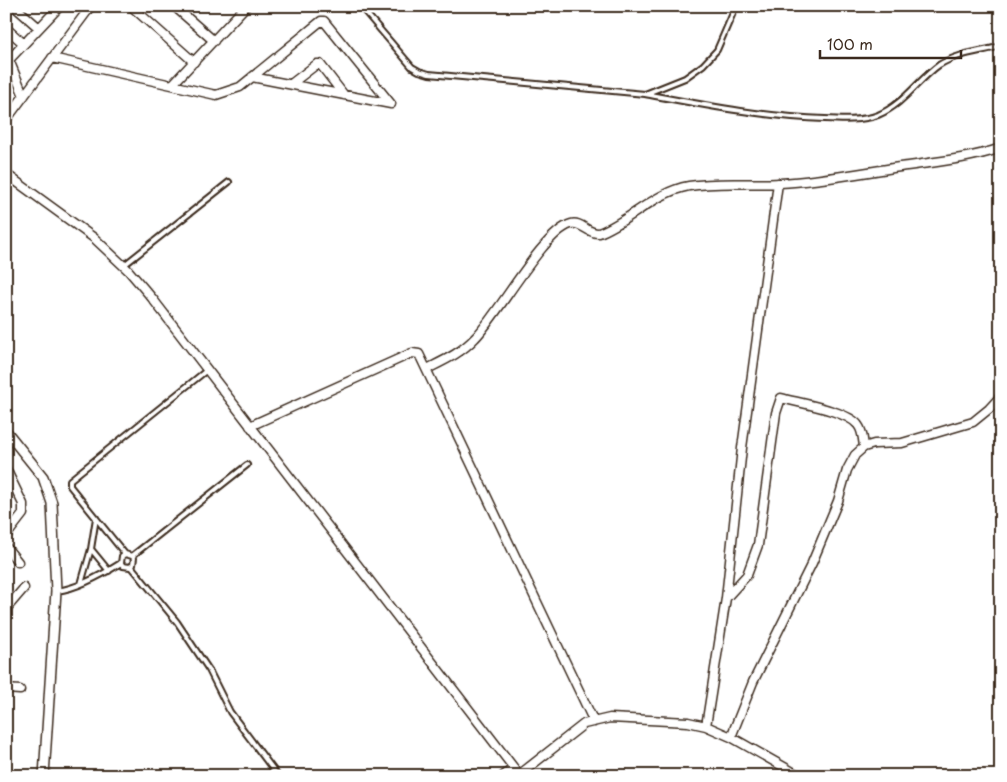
<svg xmlns="http://www.w3.org/2000/svg" width="1007" height="782" font-family="'Playpen Sans',sans-serif">
  <style>
    .lines { fill: none; stroke-linecap: round; stroke-linejoin: round }
    .service-casing { stroke: #3b2a1e; stroke-width: 8 }
    .minor-casing { stroke: #3b2a1e; stroke-width: 11 }
    .tertiary-casing { stroke: #3b2a1e; stroke-width: 12 }
    .service { stroke: #fff; stroke-width: 4 }
    .minor { stroke: #fff; stroke-width: 8 }
    .tertiary { stroke: #fff; stroke-width: 9 }
  </style>
  <rect width="100%" height="100%" fill="#fff"/>
  <filter id="ink" filterUnits="userSpaceOnUse"><feTurbulence type="fractalNoise" baseFrequency=".02" numOctaves="2"/><feDisplacementMap in="SourceGraphic" scale="10" xChannelSelector="R" yChannelSelector="G"/><feConvolveMatrix kernelMatrix="1 2 1 2 8 2 1 2 1" color-interpolation-filters="sRGB"/></filter>
  <g filter="url(#ink)">
    <g class="lines">
      <g class="service-casing">
        <path id="service" d="M360 6 412 67 419 71 429 74 645 94 685 78 703 65 717 50 736 6
          M645 94C704 105 764 117 825 119 842 120 862 121 878 115 904 104 917 81 939 65 958 53 981 52 1001 46
          M123 266 229 182
          M91 549 109 571
          M125 554 70 486V480L207 370
          M132 556 247 465
          M131 566 177 622 209 670 230 712 278 776
          M81 584 91 549 96 518
          M57 591C79 588 102 575 121 563L122 556 125 554 132 556 134 558 133 565 130 567 123 566 121 563"/>
      </g>
      <g class="minor-casing">
        <path id="minor" d="M14 6 39 28
          M131 6 194 62
          M174 6 214 41
          M6 28 24 44
          M6 57 9 60 24 96
          M52 58 216 95 240 87 321 21H324L391 104
          M6 63 60 6
          M252 77 391 104
          M291 84 317 64H320L344 95
          M172 85 246 6
          M6 120 91 6
          M6 174 94 238 128 270 152 298 520 776
          M427 369C445 360 461 353 475 338 498 315 543 232 571 224 581 221 588 234 599 233 630 221 655 192 689 186 719 181 750 185 780 183 820 181 860 173 900 167 934 162 969 159 1001 148
          M250 426 412 353 419 354 594 722
          M6 469 23 504V514L6 536
          M6 547 18 562
          M726 598 742 448 778 183
          M6 609 24 588
          M6 689 20 690
          M706 726 726 598 747 575 758 545 776 413 781 398C799 403 848 411 858 425 863 431 863 440 864 447
          M731 737 753 682 812 563 838 501 847 470 855 455 864 447 874 444 902 443 973 422 989 409 1001 396
          M519 775 584 724 610 718 688 722 706 726 731 737 800 776
          M503 776 514 768"/>
      </g>
      <g class="tertiary-casing">
        <path id="tertiary" d="M6 431 43 477 52 503 56 591 44 776"/>
      </g>
      <use href="#service" class="service"/>
      <use href="#minor" class="minor"/>
      <use href="#tertiary" class="tertiary"/>
    </g>
  </g>
  <rect width="1007" height="782" fill="none" stroke="#fff" stroke-width="25"/>
  <rect x="12" y="12" width="982" height="757" fill="none" stroke="#3b2a1e" stroke-width="2" filter="url(#ink)"/>
  <path d="M820 50v8h141v-8" fill="none" stroke="#3b2a1e" stroke-width="2.5"/>
  <text x="827" y="50" font-size="15" fill="#3b2a1e" stroke="#ffffff" stroke-width="4" paint-order="stroke">100 m</text>
</svg>
